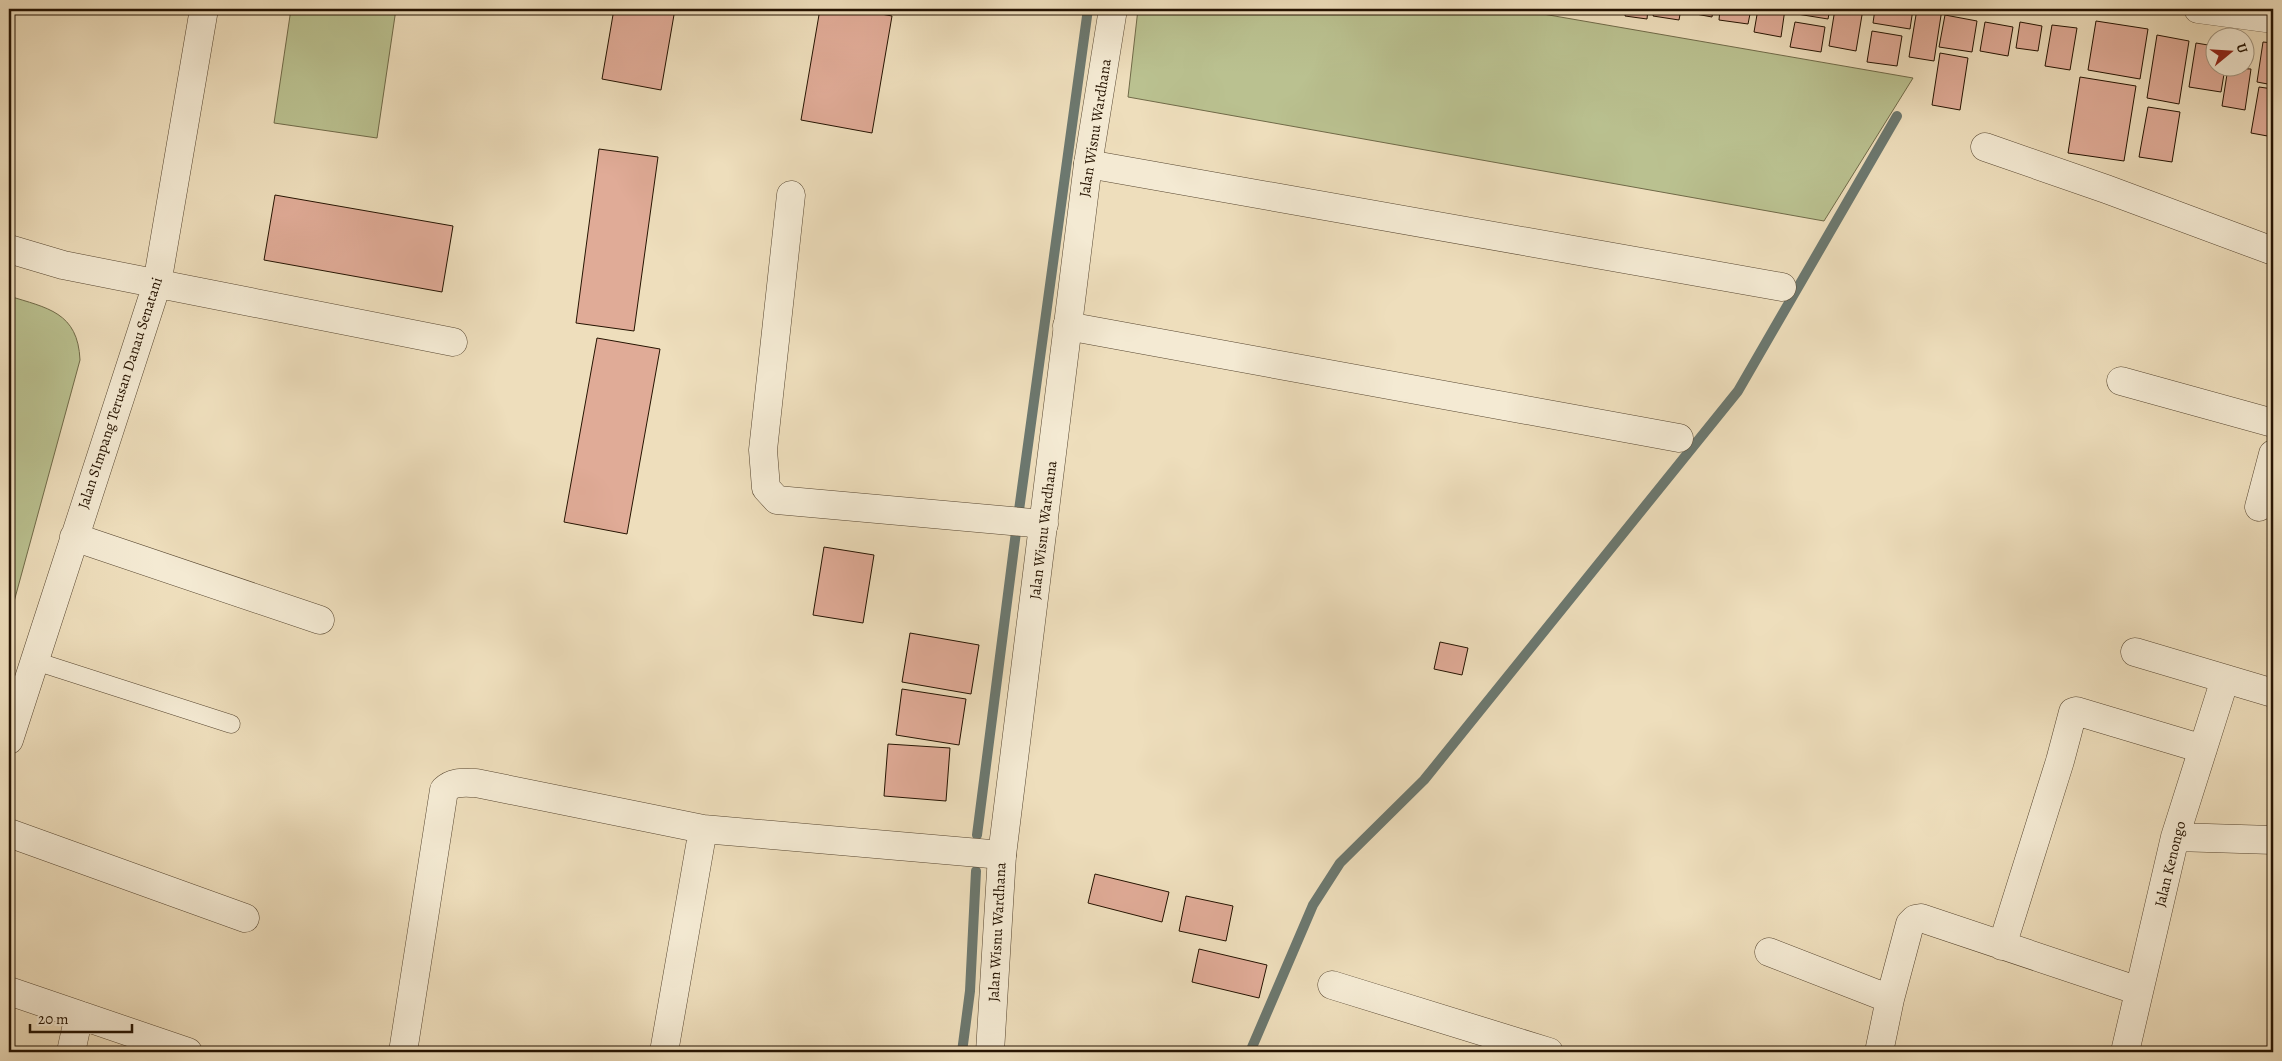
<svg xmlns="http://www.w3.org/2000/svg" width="2282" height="1061" font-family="Alegreya,serif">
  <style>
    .green { fill: #bac190; stroke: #706a48 }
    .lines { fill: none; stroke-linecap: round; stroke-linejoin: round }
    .stream { stroke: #6c786f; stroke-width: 10 }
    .building { fill: #e0ab97; stroke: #251301 }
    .service-casing { stroke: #574630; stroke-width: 19 }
    .minor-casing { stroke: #574630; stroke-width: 29 }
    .tertiary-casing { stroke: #574630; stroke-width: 29 }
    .service { stroke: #f4ead3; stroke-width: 18 }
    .minor { stroke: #f4ead3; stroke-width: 28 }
    .tertiary { stroke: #f4ead3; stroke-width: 28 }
    .labels { text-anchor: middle; stroke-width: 5; stroke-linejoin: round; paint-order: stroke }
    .street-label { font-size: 15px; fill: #251301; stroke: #f4ead3 }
  </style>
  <rect width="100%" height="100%" fill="#eedebc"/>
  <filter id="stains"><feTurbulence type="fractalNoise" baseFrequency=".004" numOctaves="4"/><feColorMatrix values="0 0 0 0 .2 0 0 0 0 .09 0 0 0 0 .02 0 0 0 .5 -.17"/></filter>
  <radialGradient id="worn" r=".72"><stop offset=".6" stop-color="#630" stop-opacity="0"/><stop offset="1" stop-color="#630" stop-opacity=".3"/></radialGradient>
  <path class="green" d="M291 9H396L377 138 274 123Z
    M1138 9H1514L1913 78 1824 221 1128 97Z
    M9 296C47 308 78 312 80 360L9 620Z"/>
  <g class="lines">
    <path class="stream" d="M977 835 1016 532 1088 9
      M962 1052 970 991 976 871
      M1250 1052 1313 905 1340 863 1424 780 1738 391 1897 116"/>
  </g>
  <path class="building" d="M614 9H675L661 90 602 79Z
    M820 9H854L892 16 872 133 801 120Z
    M1626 9H1648L1647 19 1625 16Z
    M1655 9H1681L1679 20 1653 16Z
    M1686 9H1713L1712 17 1685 12Z
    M1720 9H1751L1748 24 1719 20Z
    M1758 9H1785L1781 37 1754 32Z
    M1798 9H1830L1828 19 1797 14Z
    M1835 9H1863L1856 51 1829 46Z
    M1875 9H1913L1910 29 1873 23Z
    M1917 9H1942L1934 61 1909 57Z
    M1945 15 1977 21 1972 52 1939 47Z
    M2096 21 2148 29 2140 79 2088 70Z
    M1795 22 1825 27 1821 52 1790 47Z
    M1985 22 2013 27 2008 56 1980 51Z
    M2020 22 2042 26 2038 51 2016 48Z
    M2052 25 2077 28 2070 70 2045 66Z
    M1872 31 1902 36 1897 66 1867 62Z
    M2157 35 2189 41 2179 104 2147 98Z
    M2263 42 2273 43V85L2257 82Z
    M2196 43 2214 46V68H2225L2221 92 2189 87Z
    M1940 53 1968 58 1960 110 1932 105Z
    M2228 68 2251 69 2245 110 2222 106Z
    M2080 77 2136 86 2124 161 2068 153Z
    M2259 87 2273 89V137L2251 133Z
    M2148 107 2180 112 2172 162 2139 157Z
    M599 149 658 157 634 331 576 323Z
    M275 195 453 226 442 292 264 260Z
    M597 338 660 349 627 534 564 522Z
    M824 547 874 555 863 623 813 615Z
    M910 633 979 645 971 694 902 682Z
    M1440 642 1468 648 1462 675 1434 669Z
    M902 689 966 699 959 745 896 735Z
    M888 744 950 748 946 801 884 796Z
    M1095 874 1169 892 1162 922 1088 903Z
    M1186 896 1233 906 1226 941 1179 931Z
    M1199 949 1267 965 1259 998 1192 982Z"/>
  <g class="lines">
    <g class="service-casing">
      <path id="service" d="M35 661 231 724"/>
    </g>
    <g class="minor-casing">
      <path id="minor" d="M2198 9 2273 19
        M1985 147 2106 189 2273 251
        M1088 164 1782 287
        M791 195 763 450 766 488 777 500 1044 524
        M9 249 63 265 453 342
        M1067 326 1679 438
        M2121 381 2273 423
        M2259 507 2273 454
        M74 537 320 620
        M2135 652 2273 693
        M9 740 157 284 204 9
        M9 833 245 918
        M2175 837 2273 840
        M2002 946 2060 761 2073 712 2076 711 2203 749
        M1769 952 1890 999
        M1332 985 1549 1052
        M9 991 188 1052
        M71 1052 79 1015
        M403 1052 444 790C453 781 464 783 476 783L703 829 1002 855
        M664 1052 703 829
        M1879 1052 1890 999 1910 924 1915 919 1921 918 2139 991
        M2125 1052 2175 837 2225 679"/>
    </g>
    <g class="tertiary-casing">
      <path id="tertiary" d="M990 1052 1002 855 1088 164 1113 9"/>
    </g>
    <use href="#service" class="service"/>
    <use href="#minor" class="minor"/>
    <use href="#tertiary" class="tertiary"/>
  </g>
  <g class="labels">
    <g class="street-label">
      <text transform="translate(1095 128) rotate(-81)" y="5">Jalan Wisnu Wardhana</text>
      <text transform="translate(120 393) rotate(-72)" y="5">Jalan SImpang Terusan Danau Senatani</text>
      <text transform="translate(1043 530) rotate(-83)" y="5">Jalan Wisnu Wardhana</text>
      <text transform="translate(2170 864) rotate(-76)" y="5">Jalan Kenongo</text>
      <text transform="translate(997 932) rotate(-87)" y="5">Jalan Wisnu Wardhana</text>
    </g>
  </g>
  <rect width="2282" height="1061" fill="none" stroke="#eedebc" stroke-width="30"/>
  <rect x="10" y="10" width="2262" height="1041" fill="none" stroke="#251301" stroke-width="2.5"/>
  <rect x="15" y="15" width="2252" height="1031" fill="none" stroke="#251301"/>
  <g transform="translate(2230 52) rotate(72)"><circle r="24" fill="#f4ead3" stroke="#a1947f"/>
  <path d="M0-4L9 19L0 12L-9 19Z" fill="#8f2418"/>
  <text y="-8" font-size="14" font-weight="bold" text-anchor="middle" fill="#251301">U</text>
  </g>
  <path d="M30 1024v8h102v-8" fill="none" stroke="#251301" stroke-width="2.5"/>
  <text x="38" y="1024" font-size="15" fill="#251301" stroke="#f4ead3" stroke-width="4" paint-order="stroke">20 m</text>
  <rect width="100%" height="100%" filter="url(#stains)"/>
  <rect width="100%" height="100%" fill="url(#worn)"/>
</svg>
